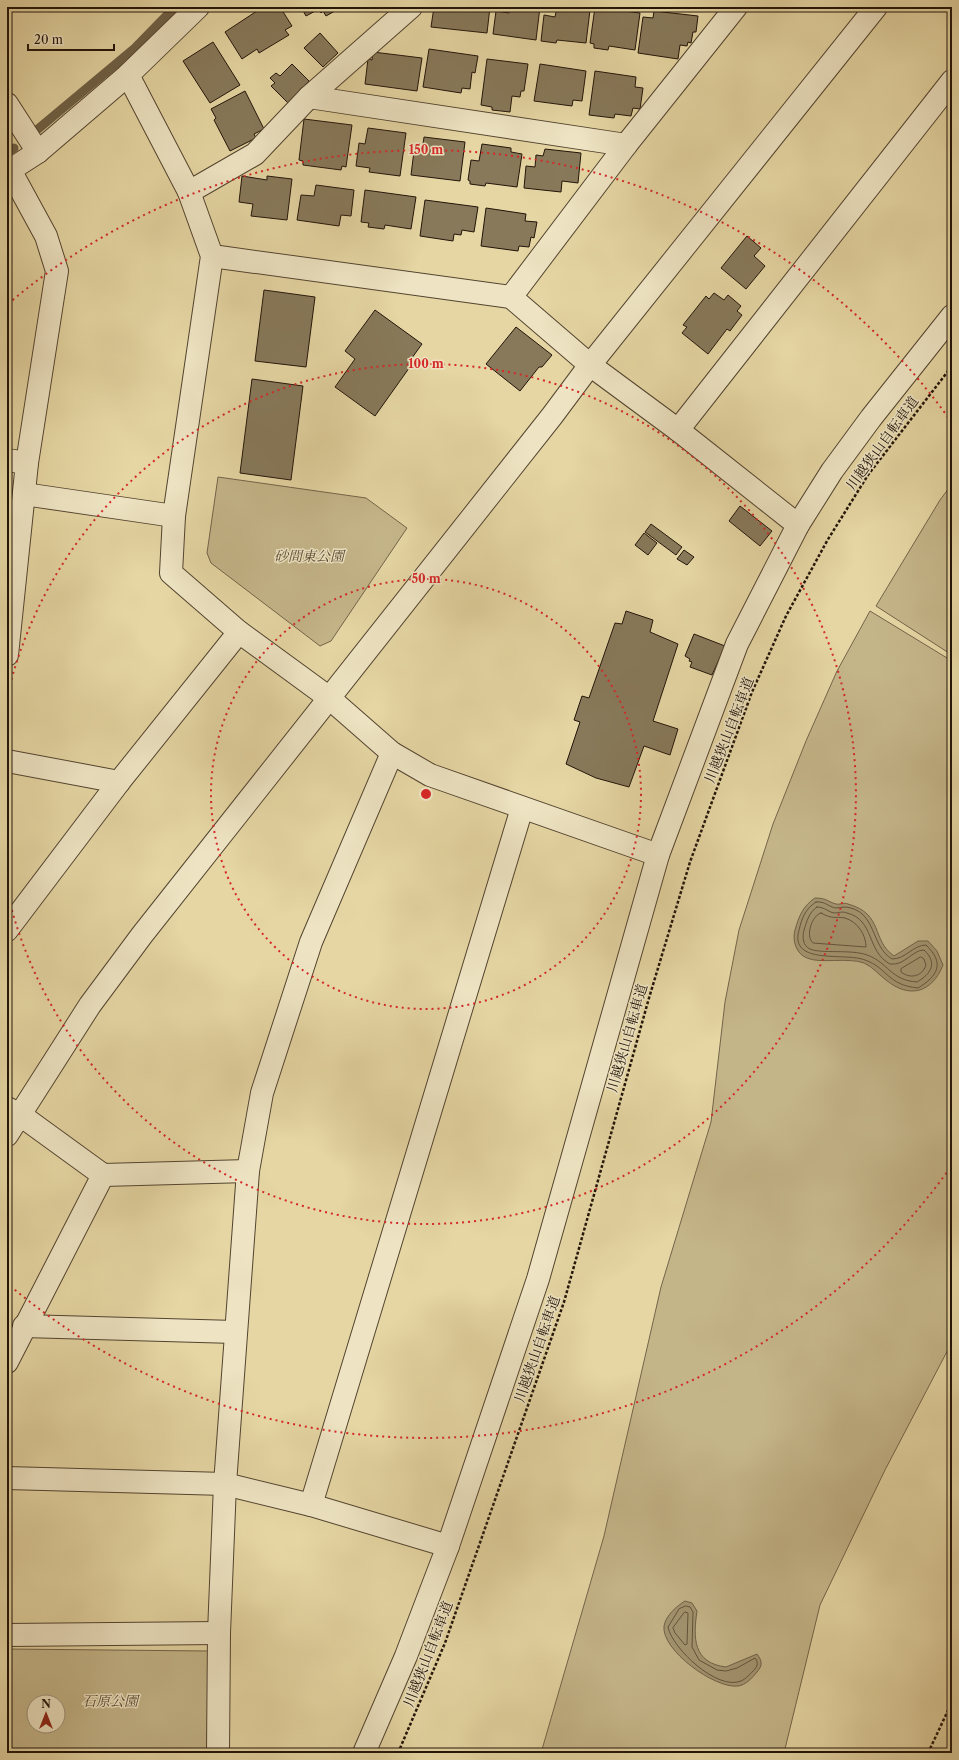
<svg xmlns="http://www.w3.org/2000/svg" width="959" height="1760" font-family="'Libre Caslon Text','Noto Serif JP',serif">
  <rect width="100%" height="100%" fill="#e5d6a3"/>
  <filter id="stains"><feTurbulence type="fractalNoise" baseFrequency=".005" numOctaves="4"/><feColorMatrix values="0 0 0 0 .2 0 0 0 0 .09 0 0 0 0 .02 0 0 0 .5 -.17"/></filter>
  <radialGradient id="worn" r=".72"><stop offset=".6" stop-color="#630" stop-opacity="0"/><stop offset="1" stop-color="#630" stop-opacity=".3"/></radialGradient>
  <g fill="#c4b589" stroke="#73644a" fill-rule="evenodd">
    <path d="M218,477L366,498L407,528L331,641L320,646L211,563L207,553Z"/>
    <path d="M952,484V655L876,606L940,500Z"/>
    <path d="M870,611L952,661V1342L885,1470L820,1605L784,1753H541L604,1536L661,1287L711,1122L725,1002L739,930L773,824L806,741L837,671Z"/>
    <path d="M7,1649L209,1651L207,1753H7ZM34,1702H58V1726H34Z"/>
  </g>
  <g fill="#a3946f" stroke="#6f6147">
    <path d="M815,898C827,898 828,902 836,904C840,905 844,902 848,904C884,914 871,940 894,956L918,941H928L937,951L943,965C932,993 909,999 886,980C879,975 873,967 864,963C848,957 820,964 807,958C796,954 792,940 795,930C799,916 803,906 815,898Z"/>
    <path d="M685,1601L692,1603L697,1611C693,1638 693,1663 726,1667L757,1654C762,1661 763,1665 757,1672C752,1678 746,1685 738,1686C715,1689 661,1650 664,1626C666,1615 677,1606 685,1601Z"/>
  </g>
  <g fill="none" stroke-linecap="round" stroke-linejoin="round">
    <g stroke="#62543c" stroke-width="1">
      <path d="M816,902C826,901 828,907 836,908C839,908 842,907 845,907C877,910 870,946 892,959C906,959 913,945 926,945C945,963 938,976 918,988C887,985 888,968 865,960C846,952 789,966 799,930C802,918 805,909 816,902Z"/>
      <path d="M817,907C825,907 828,912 834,913C838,913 843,911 847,913C875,920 866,951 890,964C905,966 912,950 924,950C938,963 931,974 917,982C890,980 889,963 867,955C851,949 821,954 810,949C803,946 802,937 804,930C807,921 809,912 817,907Z"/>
      <path d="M821,913C834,920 834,916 845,918C858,922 866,935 866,947L813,943C805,936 812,915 821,913Z"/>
      <path d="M921,957L924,959L926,965C922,977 910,979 901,972V969Z"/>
      <path d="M686,1606L690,1607L693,1612L692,1647L699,1660L717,1670L726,1671L737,1668L755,1658C758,1662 758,1665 755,1669C751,1673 746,1679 741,1681C717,1691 672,1648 668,1627L679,1609Z"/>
      <path d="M685,1612L688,1613L687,1644L685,1645L675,1633L673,1628Z"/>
    </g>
    <g stroke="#6f6147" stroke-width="9">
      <path d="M38,129L135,48L175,7"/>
      <path d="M7,152L14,148"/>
    </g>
  </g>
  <g fill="#87795a" stroke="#22140a">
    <path d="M263,7H280L292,26L285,30L289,35L259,53L257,49L242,59L225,32Z"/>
    <path d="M301,7H342L326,16L323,11L321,13L319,9L306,16Z"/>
    <path d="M434,7H490L487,33L431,27Z"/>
    <path d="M510,7H540L536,40L493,34L496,11L509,13Z"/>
    <path d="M557,7H583V9L590,10L586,43L557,40L556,43L541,41L544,15L555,17Z"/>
    <path d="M595,7L640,13L635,50L609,46L608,50L594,48V44L590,43Z"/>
    <path d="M654,11L698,16L696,32H693L691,43L688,42L687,46L680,45L678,59L638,53L643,17L653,18Z"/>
    <path d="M320,33L338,53L323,67L304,48Z"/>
    <path d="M213,42L240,85L210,103L183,61Z"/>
    <path d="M429,49L478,56L475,73L472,72L470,89L462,88L461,93L423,87Z"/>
    <path d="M373,52L422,58L417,91L365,84L368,59L372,60Z"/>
    <path d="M487,59L528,64L524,91H521L520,97L512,96L510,112L492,110V107L481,105Z"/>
    <path d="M292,64L309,81L288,103L271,86L275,83L270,78L276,73L280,76Z"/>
    <path d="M540,64L586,71L582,101L573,100L572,106L534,101Z"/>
    <path d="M595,71L636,77L635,87L643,88L640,109L633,108L631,116L615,114L614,118L589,115Z"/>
    <path d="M245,91L264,129L254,134L256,138L230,151L214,120L216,118L211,109Z"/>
    <path d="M304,119L352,125L346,167L342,166L341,170L303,165V161L299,160Z"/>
    <path d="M368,128L406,133L400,176L369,172L370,168L356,166L359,143L365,144Z"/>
    <path d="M424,137L465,142L460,181L411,175L414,151L422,152Z"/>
    <path d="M482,144L511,148V152L522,154L517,187L486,183L485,186L470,184V181L468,180L471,160L479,161Z"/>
    <path d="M545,149L581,153L578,183L562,181L561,192L524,188L526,166L535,167L536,155L543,156Z"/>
    <path d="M242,176L267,180V176L292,179L287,220L251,216L253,204L239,202Z"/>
    <path d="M316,185L354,190L351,216L341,215L339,226L297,220L301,195L314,196Z"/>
    <path d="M365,190L416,197L411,229L385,225L384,229L368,227L369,223L361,222Z"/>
    <path d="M425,200L478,207L474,232L462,230L461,235L454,234L453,241L420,236Z"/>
    <path d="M486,208L526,214L525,221L537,222L534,238L531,237L529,247L519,246L518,251L481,246Z"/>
    <path d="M747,236L761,248L754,256L765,266L746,289L721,268Z"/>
    <path d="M264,290L315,297L306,367L255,361Z"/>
    <path d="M714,293L724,300L728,295L741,306L737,311L742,315L730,331L727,329L708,354L682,333L687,327L683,325L706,296L709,299Z"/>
    <path d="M375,310L422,344L409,362L412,364L375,416L335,387L355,359L345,351Z"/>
    <path d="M516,327L552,355L542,367H539L520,391L486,364Z"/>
    <path d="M252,379L303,386L291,480L240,473Z"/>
    <path d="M740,506L772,531L760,546L729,521Z"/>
    <path d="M651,524L682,547L676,555L645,532Z"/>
    <path d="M644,533L657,543L648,555L635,545Z"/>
    <path d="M684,550L694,557L687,565L677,559Z"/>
    <path d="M626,611L653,620L650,632L678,644L653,721L678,729L670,755L644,746L629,787L596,778L566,764L580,722L574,720L582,696L589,698L615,623L622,624Z"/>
    <path d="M694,634L725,646L712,675L690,667L692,662L689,661L690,659L685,656Z"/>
  </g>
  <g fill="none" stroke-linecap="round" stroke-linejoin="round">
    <defs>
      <g id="minor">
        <path d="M128,75L189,192L212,256L174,516L171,573L239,632L328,697L392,753L430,775L658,855"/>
        <path d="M309,97L626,145"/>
        <path d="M7,104L38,152"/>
        <path d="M7,172L38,152L128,75L198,7"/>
        <path d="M189,192L255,154L309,97L411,7"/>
        <path d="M212,256L511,297L626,145L736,7"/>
        <path d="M511,297L590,365L678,430L798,525"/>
        <path d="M678,430L952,81"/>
        <path d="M7,460L27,463"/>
        <path d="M24,494L174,516"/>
        <path d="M7,655L27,463L57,271L46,236L10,170"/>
        <path d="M7,761L119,782"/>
        <path d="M7,930L119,782L239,632"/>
        <path d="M7,1108L19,1114L103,1175L248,1171"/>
        <path d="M24,1326L235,1332"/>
        <path d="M7,1362L103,1175"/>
        <path d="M7,1478L225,1484L311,1505L448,1546"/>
        <path d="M311,1505L522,808"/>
        <path d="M7,1635L219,1633"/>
        <path d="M218,1753L219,1633L225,1484L248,1171L262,1093L311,942L392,753"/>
        <path d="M364,1753L406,1656L448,1546L538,1279L658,855L737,644L798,525L832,471L871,418L952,316"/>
      </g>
      <path id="tertiary" d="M7,1135L90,1005L142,935L552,416L590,365L876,7"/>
    </defs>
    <use href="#minor" stroke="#534430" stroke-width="24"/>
    <use href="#tertiary" stroke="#534430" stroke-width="24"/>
    <g stroke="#22140a" stroke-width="2.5" stroke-dasharray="3 2" stroke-linecap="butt">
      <path d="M398,1753L445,1643L564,1302L649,998L690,862L752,692L786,616L827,541L868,475L952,366"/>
      <path d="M928,1753L952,1702"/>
    </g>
    <use href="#minor" stroke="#eee4c3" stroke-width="22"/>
    <use href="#tertiary" stroke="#eee4c3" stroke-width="22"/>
  </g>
  <g fill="none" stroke="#d62828" stroke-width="2" stroke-dasharray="2 4">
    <circle cx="426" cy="794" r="215"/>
    <path d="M7 697A430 430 0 1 1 7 891"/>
    <path d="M950 1168A644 644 0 0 1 8 1284M8 304A644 644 0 0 1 950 420"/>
  </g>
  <g text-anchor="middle" stroke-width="3" stroke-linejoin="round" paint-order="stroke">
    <g font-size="14" fill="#22140a" stroke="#eee4c3">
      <text transform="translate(882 443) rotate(-54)" y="5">川越狭山自転車道</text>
      <text transform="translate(729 730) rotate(-69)" y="5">川越狭山自転車道</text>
      <text transform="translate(627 1038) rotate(-74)" y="5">川越狭山自転車道</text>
      <text transform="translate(537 1349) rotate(-71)" y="5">川越狭山自転車道</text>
      <text transform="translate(428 1654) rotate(-69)" y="5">川越狭山自転車道</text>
    </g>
    <g font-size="14" font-style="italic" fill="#5b4c36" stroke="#eee4c3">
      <text x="309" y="561">砂間東公園</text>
      <text x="110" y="1706">石原公園</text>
    </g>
  </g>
  <circle cx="426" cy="794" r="6" fill="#d62828" stroke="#eee4c3" stroke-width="2"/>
  <g font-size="12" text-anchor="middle" font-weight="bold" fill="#d62828" stroke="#eee4c3" stroke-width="3" stroke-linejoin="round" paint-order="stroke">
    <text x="426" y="154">150 m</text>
    <text x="426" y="368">100 m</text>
    <text x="426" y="583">50 m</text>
  </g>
  <rect width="959" height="1760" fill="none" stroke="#e5d6a3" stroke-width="24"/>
  <rect x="8" y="8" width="943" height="1744" fill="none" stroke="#22140a" stroke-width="2"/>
  <rect x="12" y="12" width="935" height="1736" fill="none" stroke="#22140a"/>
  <g transform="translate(46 1714)"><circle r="19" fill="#eee4c3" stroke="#9c9179"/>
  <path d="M0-3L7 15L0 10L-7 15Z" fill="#8f2418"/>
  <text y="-6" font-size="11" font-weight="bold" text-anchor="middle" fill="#22140a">N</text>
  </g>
  <path d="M28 44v6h86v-6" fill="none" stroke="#22140a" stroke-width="2"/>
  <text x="34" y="44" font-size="12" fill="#22140a" stroke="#eee4c3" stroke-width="3" paint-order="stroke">20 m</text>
  <rect width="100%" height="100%" filter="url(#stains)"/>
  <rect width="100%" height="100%" fill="url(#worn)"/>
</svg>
